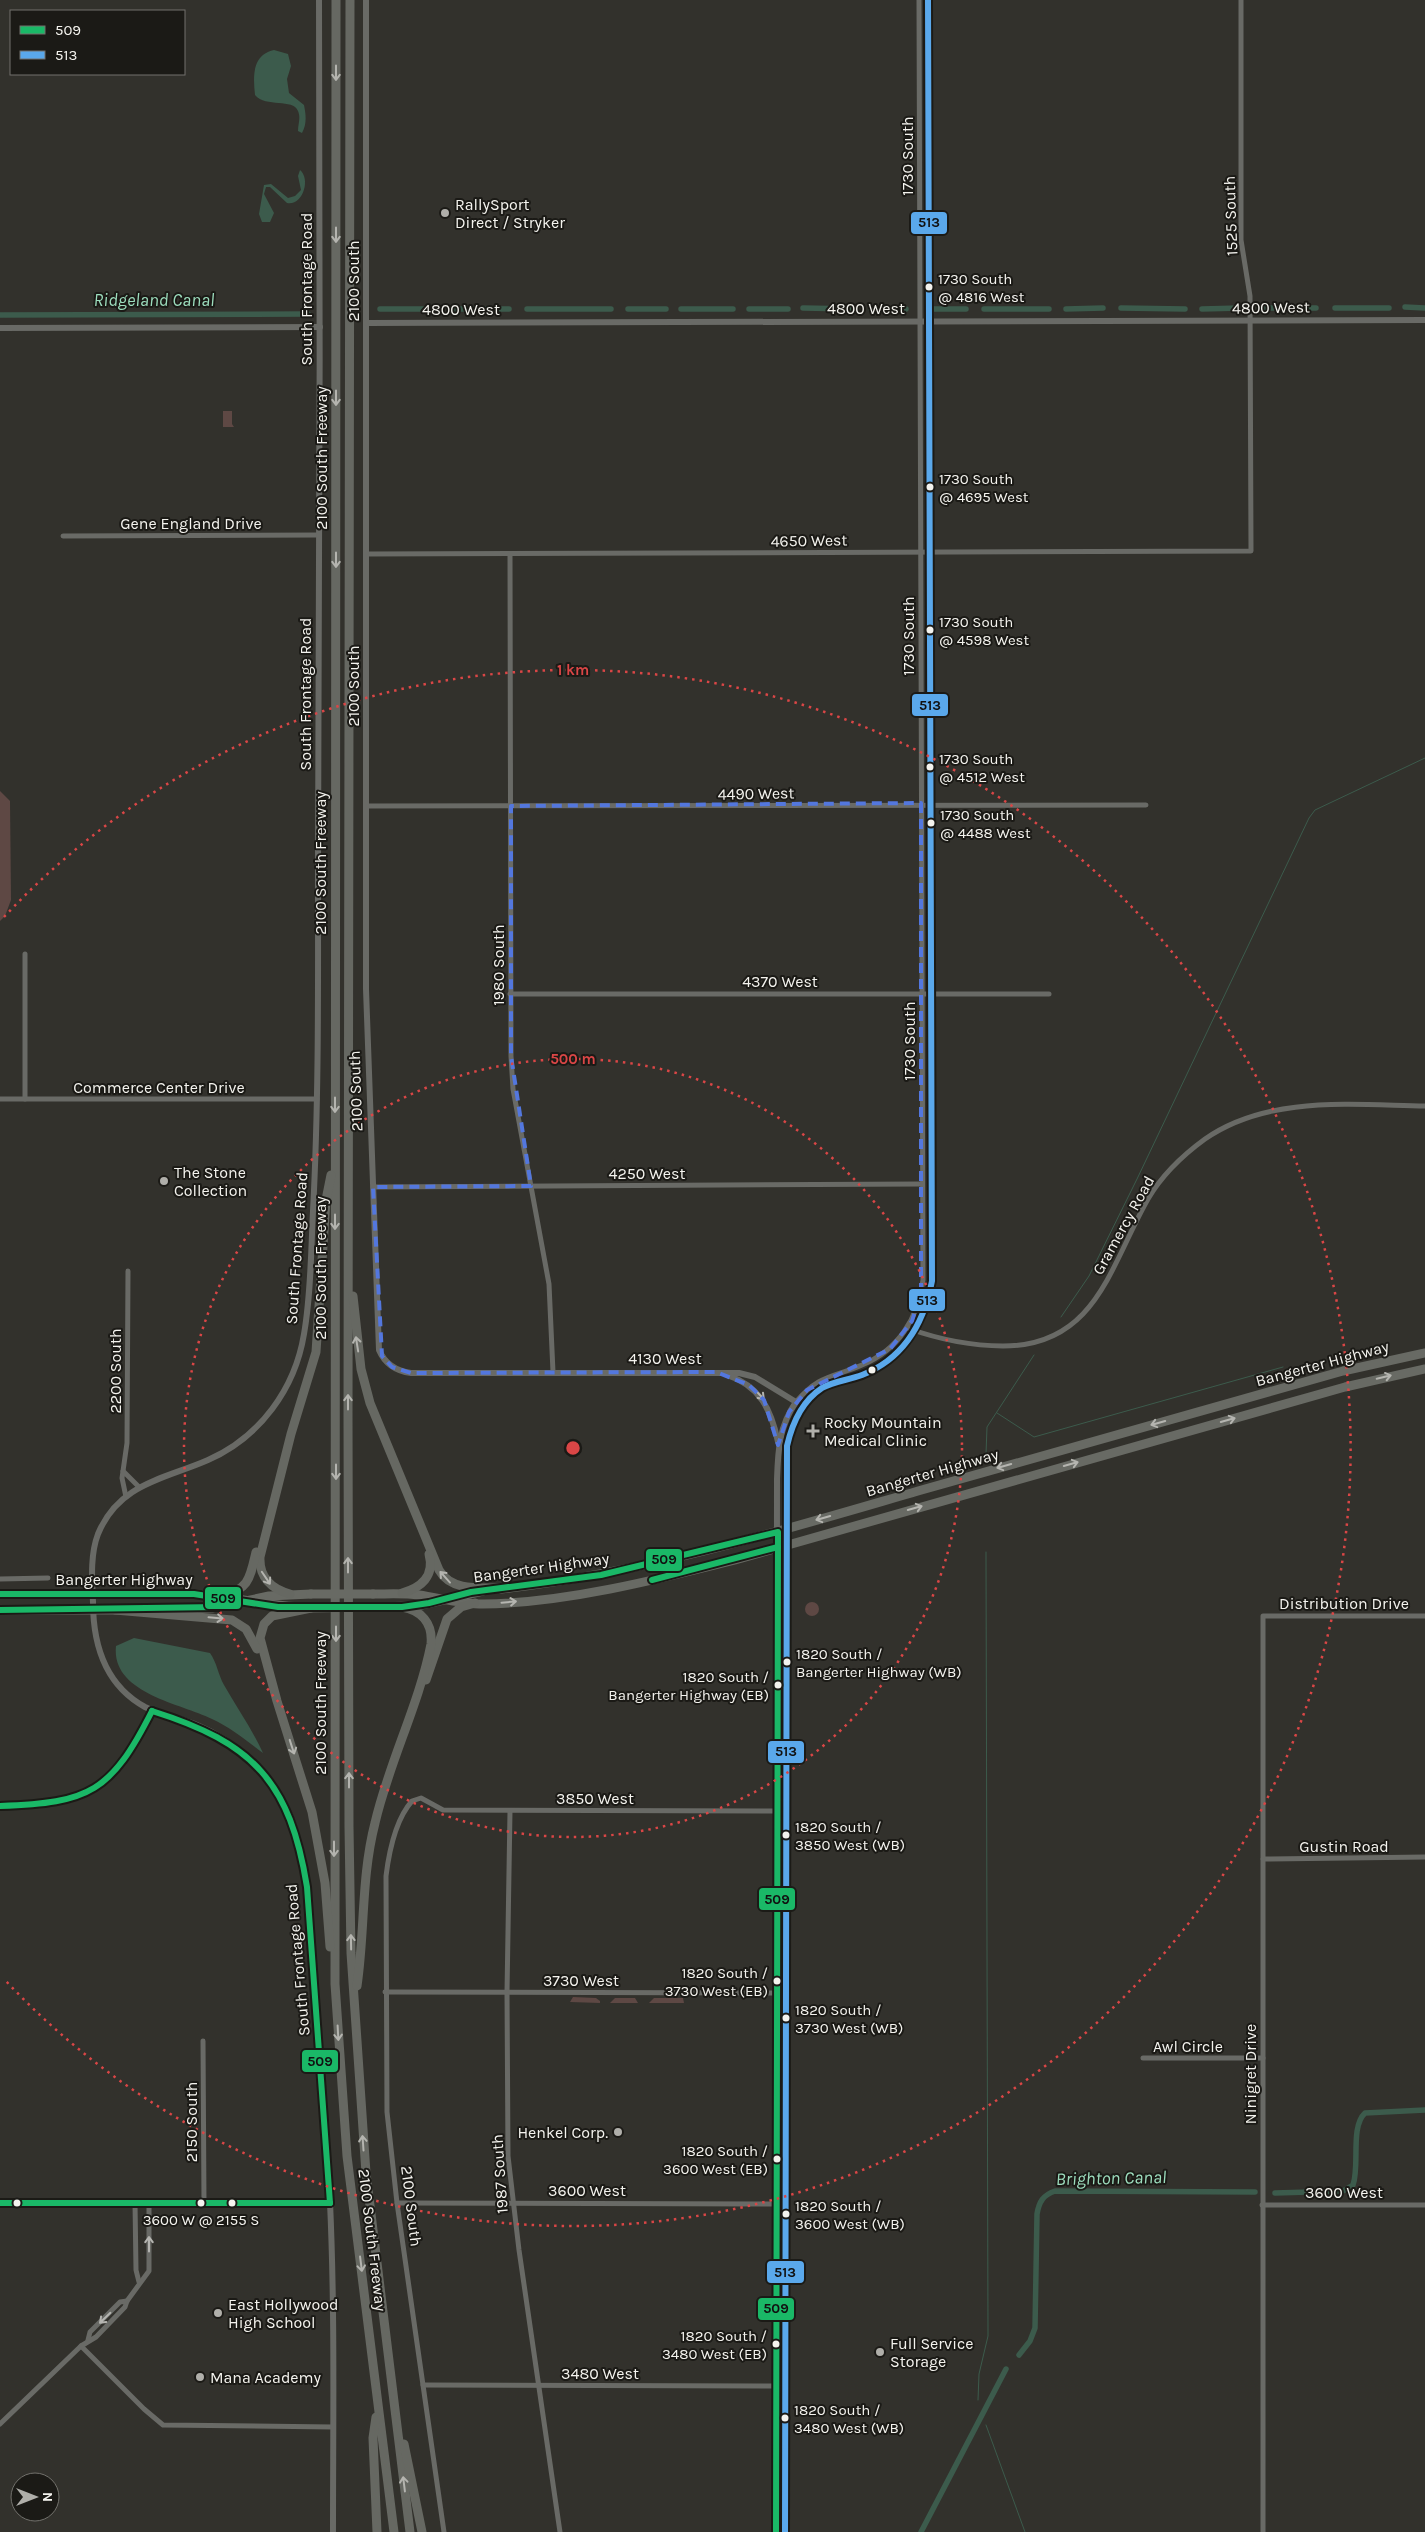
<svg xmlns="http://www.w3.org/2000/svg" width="1425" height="2532" font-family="Karla,sans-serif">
  <rect width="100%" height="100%" fill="#32312c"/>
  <g fill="#5e4844">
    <path d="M223,411H232V424L234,427H223Z"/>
    <path d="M0,791L10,801L11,900L5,916L0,921Z"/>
    <circle cx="812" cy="1609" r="7"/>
    <path d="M573,1997L596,1998L600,2001V2003L570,2002Z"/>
    <path d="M615,1998H635L638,2003H610Z"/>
    <path d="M654,1998H683L684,2003H649Z"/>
  </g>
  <g fill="#3c5b4c">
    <path d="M274,50L288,54L291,66L287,79L289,93L304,105C306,115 307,124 302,133L298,131C298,124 301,118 298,111C293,98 266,108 255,95C253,76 252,55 274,50Z"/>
    <path d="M300,170C311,179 303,206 287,203L270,187H266L264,194L274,213L270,222H262L259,214L264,185L271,184L288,198L295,196L301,190L298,176Z"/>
    <path d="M134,1638L210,1653C217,1663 218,1674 224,1685C237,1708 252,1729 263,1753C247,1741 230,1727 212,1719C179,1703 111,1693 116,1646Z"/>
  </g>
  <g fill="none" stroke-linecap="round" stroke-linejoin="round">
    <g stroke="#3c5b4c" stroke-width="1">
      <path d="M1061,1317L1089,1276L1137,1179L1309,818L1315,810L1425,758"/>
      <path d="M997,1413L1034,1437L1283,1367"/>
      <path d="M986,1454L987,1427L1034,1355"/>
      <path d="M978,2400L979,2374L988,2336L986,1552"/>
      <path d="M986,2425L1025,2532"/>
    </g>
    <g stroke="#3c5b4c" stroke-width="5.5">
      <path d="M1405,307L1425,308"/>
      <path d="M803,308L854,309"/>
      <path d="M1121,308L1185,309"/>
      <path d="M1259,308H1316"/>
      <path d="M1335,308H1389"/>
      <path d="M380,309H429"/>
      <path d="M452,309H509"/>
      <path d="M527,309H611"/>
      <path d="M628,309H666"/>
      <path d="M681,309H733"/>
      <path d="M749,309H788"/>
      <path d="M871,309H906"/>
      <path d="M933,309H966"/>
      <path d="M984,309H1049"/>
      <path d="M1066,309L1103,308"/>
      <path d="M1202,309L1240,308"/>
      <path d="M0,315L308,314"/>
      <path d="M1275,2193L1343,2191L1353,2185C1360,2165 1350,2127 1365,2113L1425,2110"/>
      <path d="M1019,2355L1030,2341L1035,2328L1037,2214C1039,2202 1043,2195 1055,2191L1255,2192"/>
      <path d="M921,2532L1006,2369"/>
    </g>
    <g stroke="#696a66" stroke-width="5">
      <path d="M63,536L319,535"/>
      <path d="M367,554L1251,551L1250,296L1241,240V0"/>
      <path d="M510,554L511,1056L513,1089L549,1284L553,1372"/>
      <path d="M367,806C626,808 886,803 1146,805"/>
      <path d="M25,954V1099"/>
      <path d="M510,994H1049"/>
      <path d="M0,1099H317"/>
      <path d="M373,1187L922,1184"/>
      <path d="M907,1328C938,1339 970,1346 1003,1346C1096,1346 1110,1266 1148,1199C1162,1175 1183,1155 1205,1139C1268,1095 1352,1105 1425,1106"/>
      <path d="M796,1402C820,1374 832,1378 862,1365C898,1350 918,1319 923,1280L919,0"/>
      <path d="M123,1471L139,1487"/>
      <path d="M126,1497L122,1478L127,1443L128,1271"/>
      <path d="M0,1579L48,1578"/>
      <path d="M0,1806C91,1805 113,1793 152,1711"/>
      <path d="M510,1811L507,1992L508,2156L519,2250L560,2532"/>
      <path d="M1263,1859L1425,1857"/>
      <path d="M385,1992L777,1993"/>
      <path d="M203,2041L204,2203"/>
      <path d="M1143,2058H1263"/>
      <path d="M135,2203L136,2270L139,2282"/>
      <path d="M397,2203L777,2204"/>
      <path d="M1262,2205H1425"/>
      <path d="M88,2340L90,2332L120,2302L127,2301"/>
      <path d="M81,2346L144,2409L163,2425L333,2427"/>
      <path d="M423,2385L777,2386"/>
      <path d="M0,2424L81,2346L96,2337L125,2307L127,2301L149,2271V2203"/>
      <path d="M444,2532L397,2203L387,2112L386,1876C389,1852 395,1820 412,1801L421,1798L443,1810L778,1811"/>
      <path d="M1263,2532V1616H1425"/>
    </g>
    <g stroke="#696a66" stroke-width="6">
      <path d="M319,0C320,289 320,578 318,867C318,981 319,1096 313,1211C311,1251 311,1294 304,1334C295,1389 260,1437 208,1460C165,1479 119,1483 98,1534C90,1555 92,1580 93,1602C93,1644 105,1685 145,1707C161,1715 180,1718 197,1725C235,1741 268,1770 286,1807C311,1857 310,1939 314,1996C320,2065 327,2133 330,2202C335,2312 333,2422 333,2532"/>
      <path d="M366,0V989L379,1350C385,1364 396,1371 411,1373H739L755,1377L796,1402C779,1426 778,1450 777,1479L776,2532"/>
      <path d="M367,323L1425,320"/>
      <path d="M0,328L320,327"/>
      <path d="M727,1375C760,1386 771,1409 778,1442"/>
      <path d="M0,2203H330"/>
    </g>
    <g stroke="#686a64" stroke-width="9">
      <path d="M501,1589C644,1573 780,1531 918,1491C1059,1450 1201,1411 1343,1371L1425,1353"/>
      <path d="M0,1594H194C231,1596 266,1606 304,1607"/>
      <path d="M373,1594C388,1594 404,1593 419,1595C440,1598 461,1604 483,1604C564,1603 656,1580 735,1560L1345,1387L1425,1369"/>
      <path d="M373,1607L417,1606L483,1591"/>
      <path d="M0,1610H122"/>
      <path d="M150,1610L212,1608L269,1596L311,1594"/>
    </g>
    <g stroke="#666862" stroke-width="9">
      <path d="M336,0L335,1984L347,2156L394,2532"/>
      <path d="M350,0L348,1415L349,1827L351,1953L366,2173L410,2532"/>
      <path d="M353,1296L361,1369L370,1403L439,1570C452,1593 484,1587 508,1588"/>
      <path d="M402,1593C421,1588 435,1576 429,1554"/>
      <path d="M290,1594C271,1589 259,1577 260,1557L291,1434L316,1352L326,1200L331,1175"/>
      <path d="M221,1596C249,1590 250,1578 256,1552"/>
      <path d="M311,1608L272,1616L264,1624L260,1638L277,1701L312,1812L325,1883L330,1947"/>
      <path d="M115,1610L232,1620L246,1629L257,1649"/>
      <path d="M426,1680L447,1619L461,1607L475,1603"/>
      <path d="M357,1986C365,1932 361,1877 375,1823C389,1762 419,1705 431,1644C433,1623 421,1610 402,1607"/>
      <path d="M376,2417L373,2438L377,2532"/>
      <path d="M404,2444L422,2532"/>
    </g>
    <g stroke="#686a64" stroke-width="9">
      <path d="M311,1594H373"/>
      <path d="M311,1608L373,1607"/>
    </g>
    <defs>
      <g id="bus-1">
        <path d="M652,1580L778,1547"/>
        <path d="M0,1594H194L278,1607H402L429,1603L471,1592L601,1575L778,1532L776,2532"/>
        <path d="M0,1610L219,1607"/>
        <path d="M152,1711C254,1743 290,1782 307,1887L330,2203"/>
        <path d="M0,1806C90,1803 111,1792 152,1711"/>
        <path d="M0,2203H330"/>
      </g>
      <path id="bus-2" d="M785,2532L787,1446C792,1424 802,1401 822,1388C834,1381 849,1380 862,1375C903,1359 924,1323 932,1281L928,0"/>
    </defs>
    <use href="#bus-1" stroke="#1b1a16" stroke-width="10"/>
    <use href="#bus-2" stroke="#1b1a16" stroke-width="10"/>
    <use href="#bus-1" stroke="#1ab867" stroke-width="6"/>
    <use href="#bus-2" stroke="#5aa8eb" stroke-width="6"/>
  </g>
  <defs><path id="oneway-shaft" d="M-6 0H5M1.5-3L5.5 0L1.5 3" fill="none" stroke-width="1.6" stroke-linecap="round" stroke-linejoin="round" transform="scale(1.25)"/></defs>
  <g stroke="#b4b4af">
    <use href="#oneway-shaft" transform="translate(336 73) rotate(90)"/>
    <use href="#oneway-shaft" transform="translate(336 235) rotate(90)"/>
    <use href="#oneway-shaft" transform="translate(336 398) rotate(90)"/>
    <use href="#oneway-shaft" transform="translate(336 560) rotate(90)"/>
    <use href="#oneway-shaft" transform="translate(335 1105) rotate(90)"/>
    <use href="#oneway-shaft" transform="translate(335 1222) rotate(90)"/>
    <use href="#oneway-shaft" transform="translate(357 1344) rotate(-99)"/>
    <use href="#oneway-shaft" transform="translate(348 1402) rotate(-90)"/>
    <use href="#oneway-shaft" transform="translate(336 1472) rotate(90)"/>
    <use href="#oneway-shaft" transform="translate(348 1565) rotate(-90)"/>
    <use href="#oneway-shaft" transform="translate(445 1577) rotate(-132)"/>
    <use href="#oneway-shaft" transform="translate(266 1578) rotate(56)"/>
    <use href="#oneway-shaft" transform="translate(216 1618) rotate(5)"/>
    <use href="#oneway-shaft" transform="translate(336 1634) rotate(90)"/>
    <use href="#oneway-shaft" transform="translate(292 1747) rotate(72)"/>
    <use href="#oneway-shaft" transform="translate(349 1780) rotate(-90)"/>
    <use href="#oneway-shaft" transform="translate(334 1849) rotate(90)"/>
    <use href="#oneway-shaft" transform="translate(351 1942) rotate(-91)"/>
    <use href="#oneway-shaft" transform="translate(338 2033) rotate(87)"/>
    <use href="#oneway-shaft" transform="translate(363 2143) rotate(-94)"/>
    <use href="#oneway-shaft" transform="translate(361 2264) rotate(83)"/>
    <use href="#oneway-shaft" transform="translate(404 2484) rotate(-97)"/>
  </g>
  <g stroke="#b5b5b0">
    <use href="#oneway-shaft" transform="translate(1384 1377) rotate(-13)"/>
    <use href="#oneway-shaft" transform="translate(1228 1420) rotate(-16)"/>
    <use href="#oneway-shaft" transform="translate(1158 1423) rotate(164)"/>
    <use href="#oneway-shaft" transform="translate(1071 1464) rotate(-16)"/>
    <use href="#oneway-shaft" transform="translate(1004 1466) rotate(164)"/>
    <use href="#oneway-shaft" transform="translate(915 1508) rotate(-16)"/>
    <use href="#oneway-shaft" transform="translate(823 1518) rotate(164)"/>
    <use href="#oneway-shaft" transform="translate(509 1602) rotate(-5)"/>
  </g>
  <g stroke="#b5b5b1">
    <use href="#oneway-shaft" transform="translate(759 1394) rotate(46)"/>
    <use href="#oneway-shaft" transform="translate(149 2244) rotate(-90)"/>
    <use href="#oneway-shaft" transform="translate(105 2318) rotate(136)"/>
  </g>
  <path fill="none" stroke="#5377de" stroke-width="4" stroke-dasharray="10 6" stroke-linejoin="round" d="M921,803V1293L912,1321L890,1349L807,1390L789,1412L778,1445L764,1400L749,1385L716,1372L411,1373L392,1367L382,1356L373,1187L531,1186L511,1056V806Z"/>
  <g fill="none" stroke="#da4646" stroke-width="2.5" stroke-dasharray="2.5 5">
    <circle cx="573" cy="1448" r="389"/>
    <path d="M4 917A778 778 0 1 1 4 1979"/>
  </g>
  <g fill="#b0afaa" stroke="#1b1a16" stroke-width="2">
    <circle cx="445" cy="213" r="5"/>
    <circle cx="164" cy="1181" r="5"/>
    <path d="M810.5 1423.5h5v5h5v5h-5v5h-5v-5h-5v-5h5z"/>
    <circle cx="618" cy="2132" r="5"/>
    <circle cx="218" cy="2313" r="5"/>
    <circle cx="880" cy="2352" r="5"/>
    <circle cx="200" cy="2377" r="5"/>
  </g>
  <g fill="#f4f3ee" stroke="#1b1a16" stroke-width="2">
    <circle cx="929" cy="287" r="4.5"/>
    <circle cx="930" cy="487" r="4.5"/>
    <circle cx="930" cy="630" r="4.5"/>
    <circle cx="930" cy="767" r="4.5"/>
    <circle cx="931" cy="823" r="4.5"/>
    <circle cx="872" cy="1370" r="4.5"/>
    <circle cx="787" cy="1662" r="4.5"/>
    <circle cx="778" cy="1685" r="4.5"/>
    <circle cx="786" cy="1835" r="4.5"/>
    <circle cx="777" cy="1981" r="4.5"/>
    <circle cx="786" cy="2018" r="4.5"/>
    <circle cx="777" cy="2159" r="4.5"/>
    <circle cx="17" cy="2203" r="4.5"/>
    <circle cx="201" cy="2203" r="4.5"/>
    <circle cx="232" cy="2203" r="4.5"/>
    <circle cx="786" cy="2214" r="4.5"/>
    <circle cx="776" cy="2344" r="4.5"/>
    <circle cx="785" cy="2418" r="4.5"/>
  </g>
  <g text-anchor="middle" stroke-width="4" stroke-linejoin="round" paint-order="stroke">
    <g font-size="15" fill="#f4f3ee" stroke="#1b1a16" text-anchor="start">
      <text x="938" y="284">1730 South<tspan x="938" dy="18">@ 4816 West</tspan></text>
      <text x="939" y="484">1730 South<tspan x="939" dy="18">@ 4695 West</tspan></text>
      <text x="939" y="627">1730 South<tspan x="939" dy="18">@ 4598 West</tspan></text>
      <text x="939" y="764">1730 South<tspan x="939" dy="18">@ 4512 West</tspan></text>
      <text x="940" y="820">1730 South<tspan x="940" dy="18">@ 4488 West</tspan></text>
      <text x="796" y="1659">1820 South /<tspan x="796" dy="18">Bangerter Highway (WB)</tspan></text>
      <text x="769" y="1682" text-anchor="end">1820 South /<tspan x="769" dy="18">Bangerter Highway (EB)</tspan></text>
      <text x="795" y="1832">1820 South /<tspan x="795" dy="18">3850 West (WB)</tspan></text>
      <text x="768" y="1978" text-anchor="end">1820 South /<tspan x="768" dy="18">3730 West (EB)</tspan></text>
      <text x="795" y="2015">1820 South /<tspan x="795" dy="18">3730 West (WB)</tspan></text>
      <text x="768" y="2156" text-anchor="end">1820 South /<tspan x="768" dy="18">3600 West (EB)</tspan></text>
      <text x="795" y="2211">1820 South /<tspan x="795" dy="18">3600 West (WB)</tspan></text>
      <text x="201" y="2225" text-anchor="middle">3600 W @ 2155 S</text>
      <text x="767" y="2341" text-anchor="end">1820 South /<tspan x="767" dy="18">3480 West (EB)</tspan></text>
      <text x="794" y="2415">1820 South /<tspan x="794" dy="18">3480 West (WB)</tspan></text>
    </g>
    <g font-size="16" fill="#f4f3ee" stroke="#1b1a16">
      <text transform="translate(907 156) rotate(-90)" y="6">1730 South</text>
      <text transform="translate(1230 216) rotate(-92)" y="6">1525 South</text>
      <text transform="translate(353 281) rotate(-90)" y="6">2100 South</text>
      <text transform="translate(306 289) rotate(-90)" y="6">South Frontage Road</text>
      <text transform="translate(1271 307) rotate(-1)" y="6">4800 West</text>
      <text x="866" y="314">4800 West</text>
      <text x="461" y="315">4800 West</text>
      <text transform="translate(321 458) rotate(-90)" y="6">2100 South Freeway</text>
      <text x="191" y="529">Gene England Drive</text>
      <text transform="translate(809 540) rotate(-1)" y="6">4650 West</text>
      <text transform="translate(908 636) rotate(-90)" y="6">1730 South</text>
      <text transform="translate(353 686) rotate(-90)" y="6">2100 South</text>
      <text transform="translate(305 694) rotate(-90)" y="6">South Frontage Road</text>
      <text transform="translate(756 793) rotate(-1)" y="6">4490 West</text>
      <text transform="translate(320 863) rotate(-90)" y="6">2100 South Freeway</text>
      <text transform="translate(498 965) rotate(-90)" y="6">1980 South</text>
      <text x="780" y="987">4370 West</text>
      <text transform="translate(909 1041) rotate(-90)" y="6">1730 South</text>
      <text x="159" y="1093">Commerce Center Drive</text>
      <text transform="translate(355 1091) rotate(-92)" y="6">2100 South</text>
      <text x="647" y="1179">4250 West</text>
      <text transform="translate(1123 1225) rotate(-61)" y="6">Gramercy Road</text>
      <text transform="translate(296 1248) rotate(-86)" y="6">South Frontage Road</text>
      <text transform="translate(320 1268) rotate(-90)" y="6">2100 South Freeway</text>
      <text x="665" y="1364">4130 West</text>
      <text transform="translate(1322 1363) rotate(-15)" y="6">Bangerter Highway</text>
      <text transform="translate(115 1371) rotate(-90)" y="6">2200 South</text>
      <text transform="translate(932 1472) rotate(-16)" y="6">Bangerter Highway</text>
      <text transform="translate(541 1567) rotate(-8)" y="6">Bangerter Highway</text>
      <text x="124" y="1585">Bangerter Highway</text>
      <text x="1344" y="1609">Distribution Drive</text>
      <text transform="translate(320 1703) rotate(-90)" y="6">2100 South Freeway</text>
      <text x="595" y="1804">3850 West</text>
      <text x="1344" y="1852">Gustin Road</text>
      <text transform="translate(297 1960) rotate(-95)" y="6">South Frontage Road</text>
      <text x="581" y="1986">3730 West</text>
      <text x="1188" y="2052">Awl Circle</text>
      <text transform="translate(1250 2074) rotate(-90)" y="6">Ninigret Drive</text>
      <text transform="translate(191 2122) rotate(-90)" y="6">2150 South</text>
      <text transform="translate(499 2174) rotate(-94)" y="6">1987 South</text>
      <text x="587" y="2196">3600 West</text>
      <text x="1344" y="2198">3600 West</text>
      <text transform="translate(412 2206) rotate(83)" y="6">2100 South</text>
      <text transform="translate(373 2240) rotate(83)" y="6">2100 South Freeway</text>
      <text x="600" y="2379">3480 West</text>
    </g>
    <g font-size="16" fill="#f4f3ee" stroke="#1b1a16" text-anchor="start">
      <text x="455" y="210">RallySport<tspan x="455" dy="18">Direct / Stryker</tspan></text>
      <text x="174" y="1178">The Stone<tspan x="174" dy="18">Collection</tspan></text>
      <text x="824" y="1428">Rocky Mountain<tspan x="824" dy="18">Medical Clinic</tspan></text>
      <text x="608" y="2138" text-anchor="end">Henkel Corp.</text>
      <text x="228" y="2310">East Hollywood<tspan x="228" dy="18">High School</tspan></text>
      <text x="890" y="2349">Full Service<tspan x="890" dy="18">Storage</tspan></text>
      <text x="210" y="2383">Mana Academy</text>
    </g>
    <g font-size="18" font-style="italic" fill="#9ddebe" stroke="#1b1a16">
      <text x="154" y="306">Ridgeland Canal</text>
      <text transform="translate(1111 2178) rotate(-1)" y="6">Brighton Canal</text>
    </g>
  </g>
  <circle cx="573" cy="1448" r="8" fill="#da4646" stroke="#1b1a16" stroke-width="2.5"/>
  <g font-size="15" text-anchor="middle" font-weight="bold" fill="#da4646" stroke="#1b1a16" stroke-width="4" stroke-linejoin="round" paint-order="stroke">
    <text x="573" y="675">1 km</text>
    <text x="573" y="1064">500 m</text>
  </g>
  <g stroke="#1b1a16" stroke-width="2">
    <rect x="910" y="211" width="38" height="24" rx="5" fill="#5aa8eb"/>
    <rect x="911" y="693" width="38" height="24" rx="5" fill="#5aa8eb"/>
    <rect x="908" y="1288" width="38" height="24" rx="5" fill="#5aa8eb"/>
    <rect x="645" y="1548" width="38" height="24" rx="5" fill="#1ab867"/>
    <rect x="204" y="1586" width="38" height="24" rx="5" fill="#1ab867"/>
    <rect x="767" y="1740" width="38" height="24" rx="5" fill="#5aa8eb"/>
    <rect x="758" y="1887" width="38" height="24" rx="5" fill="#1ab867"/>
    <rect x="301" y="2049" width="38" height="24" rx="5" fill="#1ab867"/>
    <rect x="766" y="2260" width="39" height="24" rx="5" fill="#5aa8eb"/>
    <rect x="757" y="2297" width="38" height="24" rx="5" fill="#1ab867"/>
  </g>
  <g font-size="14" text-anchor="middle" font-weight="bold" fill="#111">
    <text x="929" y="227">513</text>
    <text x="930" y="710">513</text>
    <text x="927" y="1305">513</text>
    <text x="664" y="1564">509</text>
    <text x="223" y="1603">509</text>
    <text x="786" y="1756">513</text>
    <text x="777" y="1904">509</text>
    <text x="320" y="2066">509</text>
    <text x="785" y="2277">513</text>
    <text x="776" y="2313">509</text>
  </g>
  <rect x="10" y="10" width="175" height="65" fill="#1b1a16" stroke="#72716c"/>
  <rect x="20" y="26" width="25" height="8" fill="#1ab867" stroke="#72716c"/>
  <text x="55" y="35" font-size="15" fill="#f4f3ee">509</text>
  <rect x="20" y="51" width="25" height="8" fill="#5aa8eb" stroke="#72716c"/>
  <text x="55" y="60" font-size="15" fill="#f4f3ee">513</text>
  <g transform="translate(35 2497) rotate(90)"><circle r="24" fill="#1b1a16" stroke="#72716c"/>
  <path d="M0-4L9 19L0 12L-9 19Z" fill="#b0afaa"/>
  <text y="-8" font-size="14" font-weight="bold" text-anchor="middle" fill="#f4f3ee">N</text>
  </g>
</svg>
